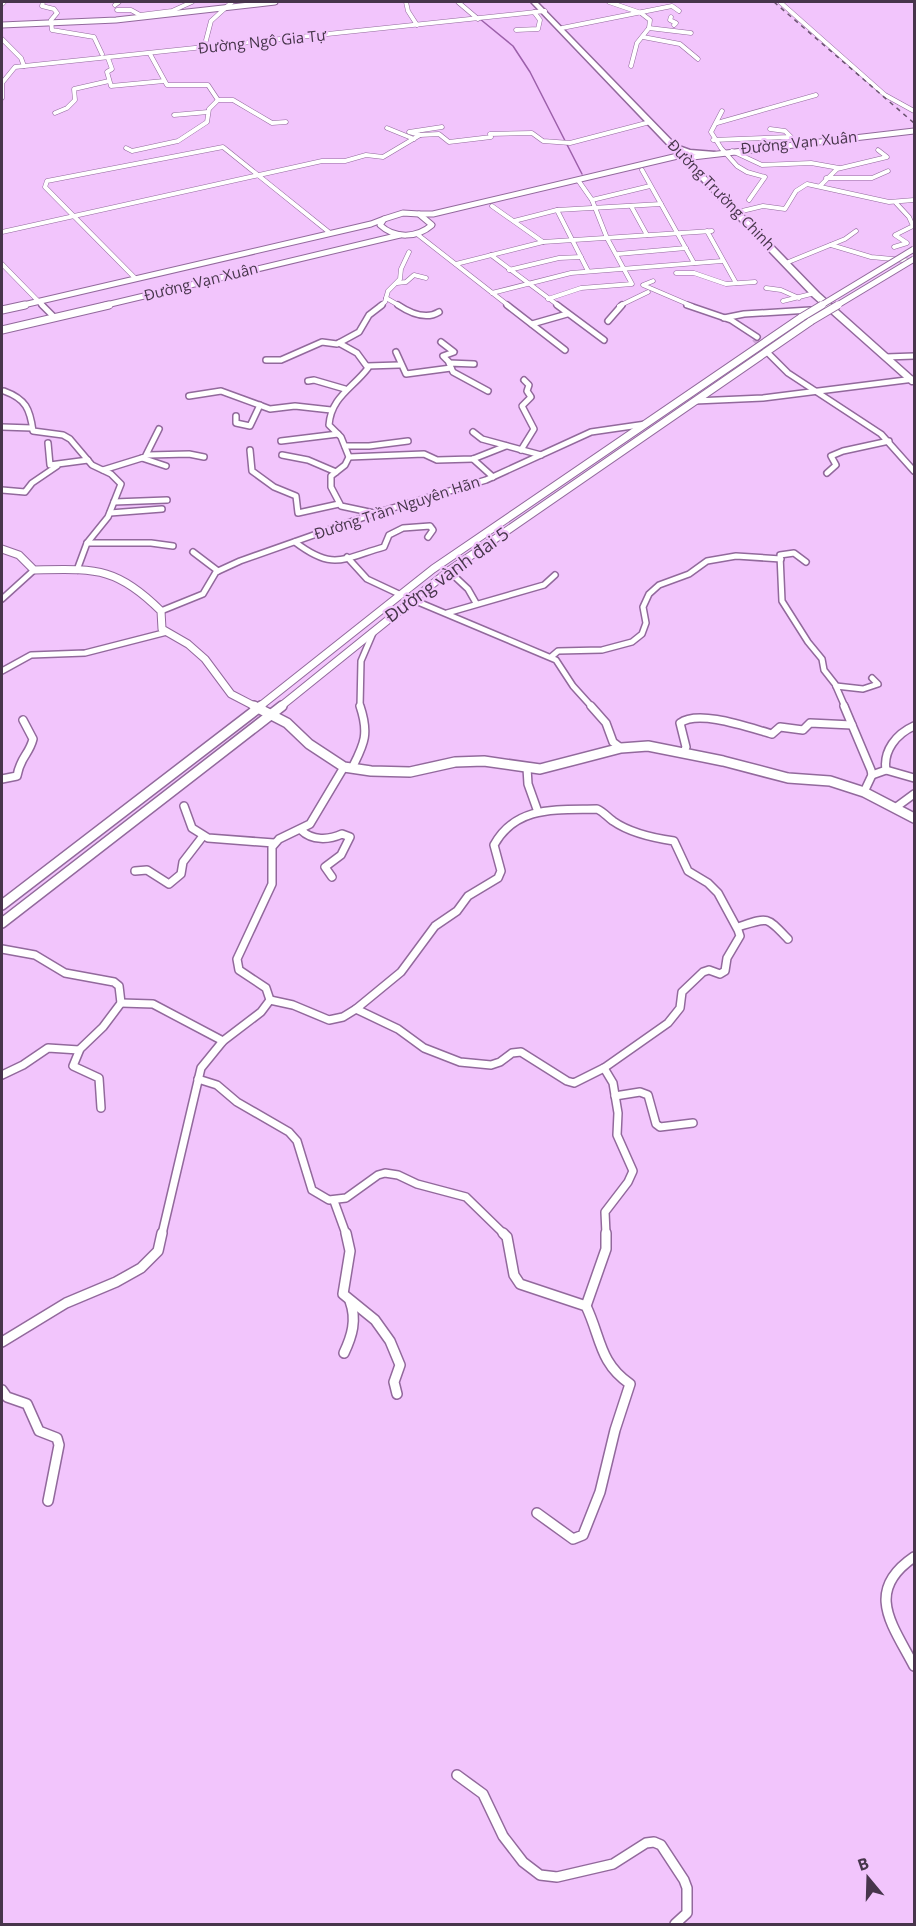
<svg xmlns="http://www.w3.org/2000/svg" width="916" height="1926" font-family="'Open Sans',sans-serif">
  <rect width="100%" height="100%" fill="#f2c5fc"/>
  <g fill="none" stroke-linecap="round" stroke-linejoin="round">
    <path stroke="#9c60aa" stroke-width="1.5" d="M480,19L513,46L530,72L582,174"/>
    <path stroke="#d0a8d9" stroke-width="5" stroke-dasharray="5 2" stroke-linecap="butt" d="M754,339L769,354"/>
    <defs>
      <g id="street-far3">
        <path d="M43,2L42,6L54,9L57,13L51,20L52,30L94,37L102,54"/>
        <path d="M406,2L408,11L417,25"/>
        <path d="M458,2L478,19"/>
        <path d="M609,2L641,13L650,20L649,28L637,43L631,66"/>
        <path d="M780,2L885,95L914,111"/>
        <path d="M2,4L4,2"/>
        <path d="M115,5L119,2"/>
        <path d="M117,10H131L140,15L172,11L192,2"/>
        <path d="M671,17L670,20L676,23L674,25"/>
        <path d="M562,28L672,6L679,11"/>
        <path d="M649,28L691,33"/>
        <path d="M516,30L538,29L540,20L534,12"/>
        <path d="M643,37L680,44L698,59"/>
        <path d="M2,39L21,58L24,66"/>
        <path d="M204,48L211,21L232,2"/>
        <path d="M150,54L167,85H208L218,100H233L272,123L286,122"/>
        <path d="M108,58L112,69L107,72L111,86L164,81"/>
        <path d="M2,98V83L15,67L545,11"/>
        <path d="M722,111L711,132L721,148L737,166L747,172L765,177L749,200"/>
        <path d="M55,113L67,108L75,100L74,89L109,81"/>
        <path d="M174,115L208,112"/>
        <path d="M717,123L816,95"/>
        <path d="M387,128L414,139"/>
        <path d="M420,135L409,132L442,127"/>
        <path d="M713,140L791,137L785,131L770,129"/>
        <path d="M126,148L132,151L178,141L207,122L209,109L218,100"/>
        <path d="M732,151L762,165L811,163L839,168"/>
        <path d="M642,170L694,263"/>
        <path d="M826,178H872L888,171"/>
        <path d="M820,186L837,169L887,157L878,150"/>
        <path d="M592,200L650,186"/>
        <path d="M492,206L543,242"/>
        <path d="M631,206L647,235"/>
        <path d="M557,210L588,271"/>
        <path d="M738,212L763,206L785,209L796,191L807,184L889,202L914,200"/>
        <path d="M514,221L557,210L661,204"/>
        <path d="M707,231L736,283"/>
        <path d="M2,232L322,161H345L366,155L383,157L420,135L439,134L449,142L491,137L490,134L532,133L543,141L570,143L650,122"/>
        <path d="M417,234L509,306"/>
        <path d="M831,245L871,257L914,261"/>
        <path d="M894,247L907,243L895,235L913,226L909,217L896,203"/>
        <path d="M618,254L686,248"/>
        <path d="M491,255L559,306"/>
        <path d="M786,263L845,239L856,231"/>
        <path d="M2,264L43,306"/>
        <path d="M456,264L543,242L712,231"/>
        <path d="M509,270L559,258L581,257"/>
        <path d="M676,273H694L726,284L755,282"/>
        <path d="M135,278L45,187L47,181L223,147L330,233"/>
        <path d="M653,281L643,285L692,306"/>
        <path d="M397,283L406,282L414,275L426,278"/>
        <path d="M766,288L781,290L799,298"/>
        <path d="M492,293L571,273L722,261"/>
        <path d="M386,298L400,306"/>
        <path d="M548,299L581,288L632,284L607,238L592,200L578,180"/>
        <path d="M783,301L815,293"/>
        <path d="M380,306L385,302L388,291L400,279L401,269L409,252"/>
        <path d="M619,306L648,292"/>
      </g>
      <g id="street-far2">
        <path d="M42,305L54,317"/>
        <path d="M398,305C410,313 426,320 439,312"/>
        <path d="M507,305L565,350"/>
        <path d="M557,305L604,340"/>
        <path d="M687,305L731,320L757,337"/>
        <path d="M724,318L744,314L810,310"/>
        <path d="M608,321L622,305"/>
        <path d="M532,324L567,314"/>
        <path d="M441,342L454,352L443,356L449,362"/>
        <path d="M339,343L357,353L368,368C353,388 331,397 329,425L341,437L349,457L345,465L331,476V487L341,506L374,513"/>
        <path d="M396,352L406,374L451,368"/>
        <path d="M769,354L788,373L881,434L914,471"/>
        <path d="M886,357L914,356"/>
        <path d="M266,360H281L322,342L337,344L359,332L369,315L382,305"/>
        <path d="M474,364L449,363L453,372L488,391"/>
        <path d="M367,366L399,365"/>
        <path d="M308,381L314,380L345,389"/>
        <path d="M4,391C26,399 30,409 33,431L63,435L70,439L92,465L111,474L121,484L108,517L87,543L77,570"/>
        <path d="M189,396L221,391L270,409L295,406L331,410"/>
        <path d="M695,401L763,398L914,379"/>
        <path d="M236,416V423L250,426L260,405"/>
        <path d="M2,427L32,428"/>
        <path d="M473,432L482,439L541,455"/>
        <path d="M281,441L338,434"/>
        <path d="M48,443L50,465L88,460"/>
        <path d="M345,446H369L408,441"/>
        <path d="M250,450L252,471L274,487L296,496L298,513L339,504"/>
        <path d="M521,450L534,429L522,406L531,397L527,391L529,385L524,380"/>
        <path d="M148,455L189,454L204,457"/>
        <path d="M282,455L308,460L336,472"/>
        <path d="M349,457L424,454L437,460L473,459L506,446"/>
        <path d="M142,458L166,466"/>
        <path d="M473,459L493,477"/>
        <path d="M103,470L145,457L159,429"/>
        <path d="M827,473L836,465L831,456L843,451L889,441"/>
        <path d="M2,490L25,492L32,483L57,466"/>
        <path d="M114,502L167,500"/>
        <path d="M110,513L162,509"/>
        <path d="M295,542C333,571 342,559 384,547L389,535L403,528L430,526L433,530L428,537"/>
        <path d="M87,543H151L173,546"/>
        <path d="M193,552L218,571"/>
        <path d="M347,557L367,579L399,594"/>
        <path d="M806,562L794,553L780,555L782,601L808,642L822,659L824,670L835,684L845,707"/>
        <path d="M452,574L468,589L476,603"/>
        <path d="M2,599L34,570"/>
        <path d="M411,599L556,660L573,686L592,707"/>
        <path d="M161,611L203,594L216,572L240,561L376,513L486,480L591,432L646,424"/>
        <path d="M447,613L544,585L555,575"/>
        <path d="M551,657L558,651L602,650L632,642L642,634L646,623L643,607L649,594L659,585L689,574L707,561L736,556L781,559"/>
        <path d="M2,671L31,655L85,653L167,632"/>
        <path d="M836,686L863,689L878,684L872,678"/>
        <path d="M360,707L361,661L373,633"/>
      </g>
      <g id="street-far1">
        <path d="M591,706L606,723L613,742L621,748"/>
        <path d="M844,706L871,770L872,775L864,792"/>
        <path d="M684,752L686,747L680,723C699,709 750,728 772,734L780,727L803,730L810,723L852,725"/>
        <path d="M352,768C365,743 369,733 360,706"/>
        <path d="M527,768L528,784L538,812"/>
        <path d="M886,770L914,778"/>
        <path d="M872,775L886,770C883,751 896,734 914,726"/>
        <path d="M2,779L17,776C20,757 29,755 33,739L23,720"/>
        <path d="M184,806L192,828L208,838L274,843"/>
        <path d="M895,808L914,794"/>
        <path d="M597,809C604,812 607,817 613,821C630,833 653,838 674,841L688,871L708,883L718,893L738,930L740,936L727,958L725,971L720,974L709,970L703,972L682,992L680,1008L668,1023L604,1068L574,1083L567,1081L521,1052L512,1053L500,1062L491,1065L460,1062L424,1048L398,1029L356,1009L401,972L435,926L457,911L468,896L498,878L501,871L494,845C516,805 557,810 597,809Z"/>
        <path d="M301,830C312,841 329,840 342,834L350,837L341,855L325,867L332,877"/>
        <path d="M135,871L147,870L169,884L181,874L183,862L203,836"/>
        <path d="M738,927C769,917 766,916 788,939"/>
        <path d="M2,949L35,955L65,973L114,982L119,986L121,1003L103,1027L80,1049L73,1066L99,1078L101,1108"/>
        <path d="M270,1000L293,1005L329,1020L343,1017L356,1009"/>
        <path d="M121,1003L153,1004L223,1041"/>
        <path d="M604,1068L613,1083L618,1113L617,1135L633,1171L628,1182L605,1212L606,1234"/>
        <path d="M2,1075L23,1065L48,1048L79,1050"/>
        <path d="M198,1079L217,1085L237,1102L289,1132L297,1141L312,1190L329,1200L346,1198L378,1175L385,1173L398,1175L417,1184L466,1197L504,1234"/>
        <path d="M615,1096L640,1092L648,1095L656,1124L660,1127L693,1123"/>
        <path d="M334,1201L346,1234"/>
        <path d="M162,1234L201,1068L223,1041L261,1012L270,1000L266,988L239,970L237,959L272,884V847L279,839L310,824L344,767"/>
      </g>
      <g id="street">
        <path d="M346,1233L350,1251L343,1294L375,1320L390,1341L400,1365L394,1382L397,1394"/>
        <path d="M503,1233L507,1237L514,1275L520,1284L586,1306C601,1337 599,1363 630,1384L615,1430L600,1492L583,1535L573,1539L537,1513"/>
        <path d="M586,1306L606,1249V1233"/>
        <path d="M2,1342L66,1303L116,1282L141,1268L158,1251L162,1233"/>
        <path d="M344,1353C352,1336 357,1320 350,1301"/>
        <path d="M2,1390L7,1397L27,1404L39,1431L57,1438L59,1445L48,1501"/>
        <path d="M914,1557C864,1591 892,1624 914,1666"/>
        <path d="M457,1775L483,1794L503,1836L523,1862L540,1875L557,1877L613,1864L646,1843L654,1842L661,1845L684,1880L687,1888V1913L675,1924"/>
      </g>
      <g id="secondary-far2">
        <path d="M2,25L116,20L275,2"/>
        <path d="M684,158L914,131"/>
        <path d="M403,213L419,214L432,225C417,238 395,239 380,225L384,219Z"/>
        <path d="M419,214H433L682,155"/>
        <path d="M19,306L371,224L384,219"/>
        <path d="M102,306L400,235"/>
      </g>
      <g id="secondary-far1">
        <path d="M2,310L25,305"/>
        <path d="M2,330L109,305"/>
        <path d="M2,549L19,555L34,570C95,569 116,566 161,611L162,629L188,644L205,659L231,694L256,707"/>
        <path d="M259,707L433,569L802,317"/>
        <path d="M280,707L450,570L811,321"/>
      </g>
      <g id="secondary">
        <path d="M254,706L287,723L309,744L344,767L371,771L410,772L455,762L484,761L540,769L621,748L648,746L723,761L788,778L830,781L864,792L914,818"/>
        <path d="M2,905L261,706"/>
        <path d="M2,923L282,706"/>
      </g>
      <path id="highway" d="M531,2H537L676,145L690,150L715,152V154L713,155L689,154L682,152L819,293L914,378V384H911L813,297Z"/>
    </defs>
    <use href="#street-far3" stroke="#92699c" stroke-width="5"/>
    <use href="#street-far2" stroke="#92699c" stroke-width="8"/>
    <use href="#street-far1" stroke="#92699c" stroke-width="10"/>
    <use href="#street" stroke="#92699c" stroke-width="12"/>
    <use href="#secondary-far2" stroke="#92699c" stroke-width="7"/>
    <use href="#secondary-far1" stroke="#92699c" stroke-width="9"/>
    <use href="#secondary" stroke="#92699c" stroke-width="12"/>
    <use href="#highway" stroke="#92699c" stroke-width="3"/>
    <use href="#street-far3" stroke="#fff" stroke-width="4"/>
    <use href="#street-far2" stroke="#fff" stroke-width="5"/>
    <use href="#street-far1" stroke="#fff" stroke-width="7"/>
    <use href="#street" stroke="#fff" stroke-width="9"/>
    <use href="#secondary-far2" stroke="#fff" stroke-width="5"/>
    <use href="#secondary-far1" stroke="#fff" stroke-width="7"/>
    <use href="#secondary" stroke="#fff" stroke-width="9"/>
    <use href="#highway" fill="#fff" fill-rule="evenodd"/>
    <path stroke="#6b5370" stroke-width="1.5" stroke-dasharray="4.5 4.5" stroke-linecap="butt" d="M774,2L914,123"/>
    <defs>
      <g id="secondary-bridge-far1">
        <path d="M820,306L914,249"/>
        <path d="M836,306L914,259"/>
      </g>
      <g id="secondary-bridge">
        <path d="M802,317L822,305"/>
        <path d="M811,321L838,305"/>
      </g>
    </defs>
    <use href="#secondary-bridge-far1" stroke="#92699c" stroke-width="7" stroke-linecap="butt"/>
    <use href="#secondary-bridge" stroke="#92699c" stroke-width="9" stroke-linecap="butt"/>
    <use href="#secondary-bridge-far1" stroke="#fff" stroke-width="5"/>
    <use href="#secondary-bridge" stroke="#fff" stroke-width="7"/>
  </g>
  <g text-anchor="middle" stroke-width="4.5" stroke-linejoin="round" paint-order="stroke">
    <g font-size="15" fill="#47354b" stroke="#f2c5fc">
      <text transform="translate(262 42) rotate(-6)" y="5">Đường Ngô Gia Tự</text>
      <text transform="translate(799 143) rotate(-6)" y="5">Đường Vạn Xuân</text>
      <text transform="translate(721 195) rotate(46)" y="5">Đường Trường Chinh</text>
      <text transform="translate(201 282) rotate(-14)" y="5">Đường Vạn Xuân</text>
      <text transform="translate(397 508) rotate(-18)" y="5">Đường Trần Nguyên Hãn</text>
    </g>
    <g font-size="18" fill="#47354b" stroke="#f2c5fc">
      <text transform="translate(447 575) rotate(-36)" y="6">Đường vành đai 5</text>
    </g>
  </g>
  <rect width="916" height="1926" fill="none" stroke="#47354b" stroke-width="6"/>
  <g transform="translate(868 1878) rotate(341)" stroke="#f2c5fc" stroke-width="4.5" paint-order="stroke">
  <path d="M0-4.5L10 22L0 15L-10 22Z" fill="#47354b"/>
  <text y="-9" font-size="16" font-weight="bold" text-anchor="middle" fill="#47354b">B</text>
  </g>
</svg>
